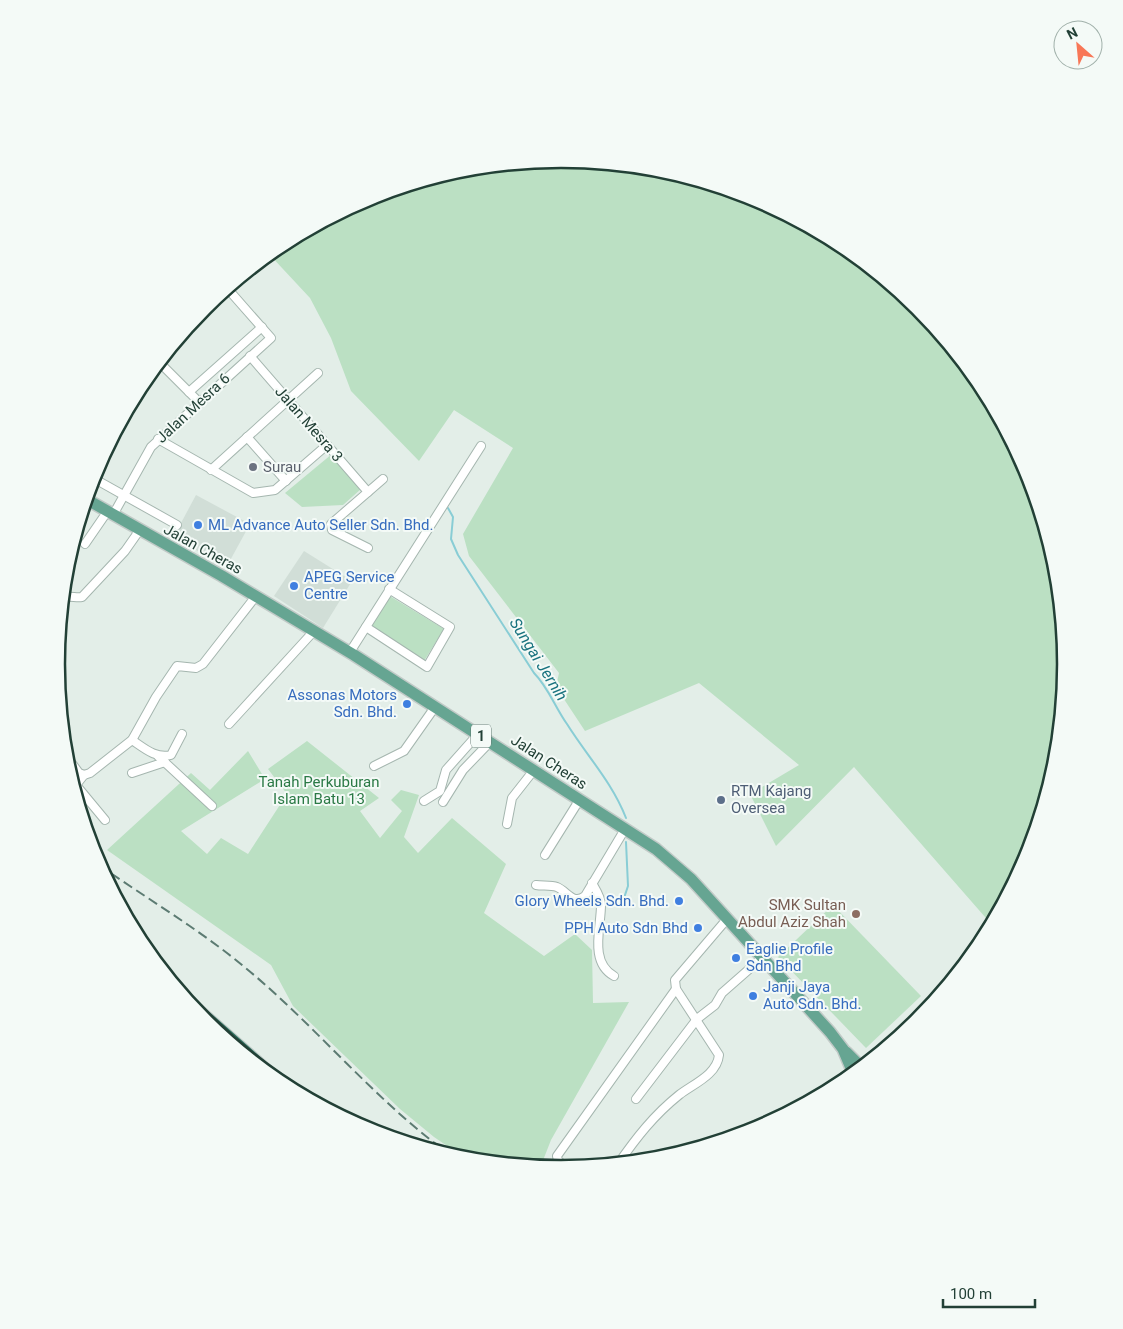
<svg xmlns="http://www.w3.org/2000/svg" width="1123" height="1329" font-family="Roboto,sans-serif">
  <rect width="100%" height="100%" fill="#e3eee8"/>
  <g fill="#d1ded7">
    <path d="M196,495L250,524L227,566L173,538Z"/>
    <path d="M304,551L352,581L323,628L274,596Z"/>
  </g>
  <g fill="#bbe0c3">
    <path d="M562,159L660,169L755,198L842,245L919,307L982,384L1028,471L1057,566L1067,664L1057,763L1028,858L992,925L854,767L776,846L750,794L799,765L699,683L585,731L556,687L559,673L469,556L463,534L513,448L454,410L419,461L351,391L331,338L310,298L269,254L281,244L368,198L463,169Z"/>
    <path d="M332,454L361,489L343,505L302,507L285,493Z"/>
    <path d="M388,595L444,629L424,661L369,627Z"/>
    <path d="M307,741L379,798L360,811L380,838L402,811L391,800L401,790L419,795L404,837L418,853L452,818L506,864L484,913L544,956L575,934L592,950L593,1003L629,1002L551,1140L540,1168L469,1161L434,1137L400,1109L293,1006L271,965L107,850L191,773L210,790L248,751L265,779L181,831L207,854L221,838L248,854L287,794L268,769Z"/>
    <path d="M833,905L921,996L866,1048L778,957Z"/>
  </g>
  <g fill="none" stroke-linecap="round" stroke-linejoin="round">
    <g stroke="#89cdd5" stroke-width="2">
      <path d="M448,508L453,517L451,539L458,555L534,673C548,687 555,707 567,724C587,756 612,782 626,818"/>
      <path d="M621,907L628,886L626,842"/>
    </g>
    <defs>
      <g id="minor">
        <path d="M250,356L368,492"/>
        <path d="M159,362L199,402"/>
        <path d="M189,392L262,327"/>
        <path d="M247,437L286,481"/>
        <path d="M158,439L253,493L275,490L327,445"/>
        <path d="M211,470L318,373"/>
        <path d="M93,478L177,525"/>
        <path d="M113,515L151,447L271,338L227,288"/>
        <path d="M85,544L107,512"/>
        <path d="M368,548L332,530L331,524L383,479"/>
        <path d="M63,598C69,595 75,598 82,597L125,551L139,531"/>
        <path d="M366,627L427,667L450,627L389,589"/>
        <path d="M350,652L481,446"/>
        <path d="M229,724L314,631"/>
        <path d="M132,740C144,748 156,759 171,755L182,734"/>
        <path d="M65,754L79,773L84,775"/>
        <path d="M158,756L212,806"/>
        <path d="M374,766L404,751L435,707"/>
        <path d="M132,773L165,762"/>
        <path d="M424,801L440,791L446,770L478,734"/>
        <path d="M443,802L463,770L490,742"/>
        <path d="M105,820L76,785L84,775L90,773L132,740L156,697L177,666L196,668L203,664L256,596"/>
        <path d="M507,824L512,798L534,770"/>
        <path d="M545,855L580,799"/>
        <path d="M592,883C596,890 601,897 601,905C601,928 589,962 614,976"/>
        <path d="M536,885C542,886 551,885 557,887C568,892 573,905 585,896L625,829"/>
        <path d="M636,1099L697,1019L715,1005L722,993L763,957"/>
        <path d="M618,1164C636,1138 654,1115 679,1095C693,1084 717,1075 719,1055L676,989L675,980L727,919"/>
        <path d="M571,1169L558,1161L557,1156L676,989"/>
      </g>
      <g id="primary">
        <path d="M86,499L222,576L354,655L656,849L691,879L830,1032L843,1049L854,1075"/>
        <path d="M846,1052L862,1068"/>
      </g>
      <path id="motorway" d="M192,1006L283,1086"/>
    </defs>
    <use href="#minor" stroke="#a5b6af" stroke-width="10"/>
    <use href="#primary" stroke="#c1cac7" stroke-width="14"/>
    <use href="#motorway" stroke="#c1cac7" stroke-width="16"/>
    <use href="#minor" stroke="#fff" stroke-width="8"/>
    <use href="#primary" stroke="#66a592" stroke-width="11"/>
    <use href="#motorway" stroke="#2c6e5d" stroke-width="14"/>
    <path stroke="#5c7b72" stroke-width="2" stroke-dasharray="10 5" stroke-linecap="butt" d="M99,865C146,898 197,928 242,965C316,1025 376,1103 455,1158"/>
  </g>
  <circle fill="#6b7280" stroke="#f4faf7" stroke-width="2" cx="253" cy="467" r="5"/>
  <g fill="#3f7fe0" stroke="#f4faf7" stroke-width="2">
    <circle cx="198" cy="525" r="5"/>
    <circle cx="294" cy="586" r="5"/>
    <circle cx="407" cy="704" r="5"/>
    <circle cx="679" cy="901" r="5"/>
    <circle cx="698" cy="928" r="5"/>
    <circle cx="736" cy="958" r="5"/>
    <circle cx="753" cy="996" r="5"/>
  </g>
  <circle fill="#5c6f8a" stroke="#f4faf7" stroke-width="2" cx="721" cy="800" r="5"/>
  <circle fill="#8d6e63" stroke="#f4faf7" stroke-width="2" cx="856" cy="914" r="5"/>
  <g text-anchor="middle" stroke-width="4" stroke-linejoin="round" paint-order="stroke">
    <rect fill="#f4faf7" stroke="#617870" stroke-width="1" x="471" y="724.5" width="20" height="23" rx="4"/>
    <g font-size="14" font-weight="bold" fill="#224036">
      <text x="481" y="741">1</text>
    </g>
    <g font-size="15" fill="#224036" stroke="#f4faf7">
      <text transform="translate(193 408) rotate(-43)" y="5">Jalan Mesra 6</text>
      <text transform="translate(309 424) rotate(49)" y="5">Jalan Mesra 3</text>
      <text transform="translate(203 549) rotate(29)" y="5">Jalan Cheras</text>
      <text transform="translate(549 762) rotate(33)" y="5">Jalan Cheras</text>
    </g>
    <g font-size="15" fill="#5b616d" stroke="#f4faf7" text-anchor="start">
      <text x="263" y="472">Surau</text>
    </g>
    <g font-size="15" fill="#366cbe" stroke="#f4faf7" text-anchor="start">
      <text x="208" y="530">ML Advance Auto Seller Sdn. Bhd.</text>
      <text x="304" y="582">APEG Service<tspan x="304" dy="17">Centre</tspan></text>
      <text x="397" y="700" text-anchor="end">Assonas Motors<tspan x="397" dy="17">Sdn. Bhd.</tspan></text>
      <text x="669" y="906" text-anchor="end">Glory Wheels Sdn. Bhd.</text>
      <text x="688" y="933" text-anchor="end">PPH Auto Sdn Bhd</text>
      <text x="746" y="954">Eaglie Profile<tspan x="746" dy="17">Sdn Bhd</tspan></text>
      <text x="763" y="992">Janji Jaya<tspan x="763" dy="17">Auto Sdn. Bhd.</tspan></text>
    </g>
    <g font-size="15" fill="#2a7945" stroke="#f4faf7">
      <text x="319" y="787">Tanah Perkuburan<tspan x="319" dy="17">Islam Batu 13</tspan></text>
    </g>
    <g font-size="15" fill="#4e5e75" stroke="#f4faf7" text-anchor="start">
      <text x="731" y="796">RTM Kajang<tspan x="731" dy="17">Oversea</tspan></text>
    </g>
    <g font-size="15" fill="#785e54" stroke="#f4faf7" text-anchor="end">
      <text x="846" y="910">SMK Sultan<tspan x="846" dy="17">Abdul Aziz Shah</tspan></text>
    </g>
    <g font-size="16" font-style="italic" fill="#19737f" stroke="#f4faf7">
      <text transform="translate(539 659) rotate(58)" y="6">Sungai Jernih</text>
    </g>
  </g>
  <path d="M0 0H1123V1329H0ZM65 664a496 496 0 1 1 992 0a496 496 0 1 1-992 0Z" fill="#f4faf7" fill-rule="evenodd"/>
  <path fill="none" stroke="#224036" stroke-width="2.5" d="M65 664a496 496 0 1 1 992 0a496 496 0 1 1-992 0Z"/>
  <g transform="translate(1078 45) rotate(333)"><circle r="24" fill="#f4faf7" stroke="#a0b0aa"/>
  <path d="M0-4L9 19L0 12L-9 19Z" fill="#f87757"/>
  <text y="-8" font-size="14" font-weight="bold" text-anchor="middle" fill="#224036">N</text>
  </g>
  <path d="M943 1299v8h92v-8" fill="none" stroke="#224036" stroke-width="2.5"/>
  <text x="950" y="1299" font-size="15" fill="#224036" stroke="#f4faf7" stroke-width="4" paint-order="stroke">100 m</text>
</svg>
